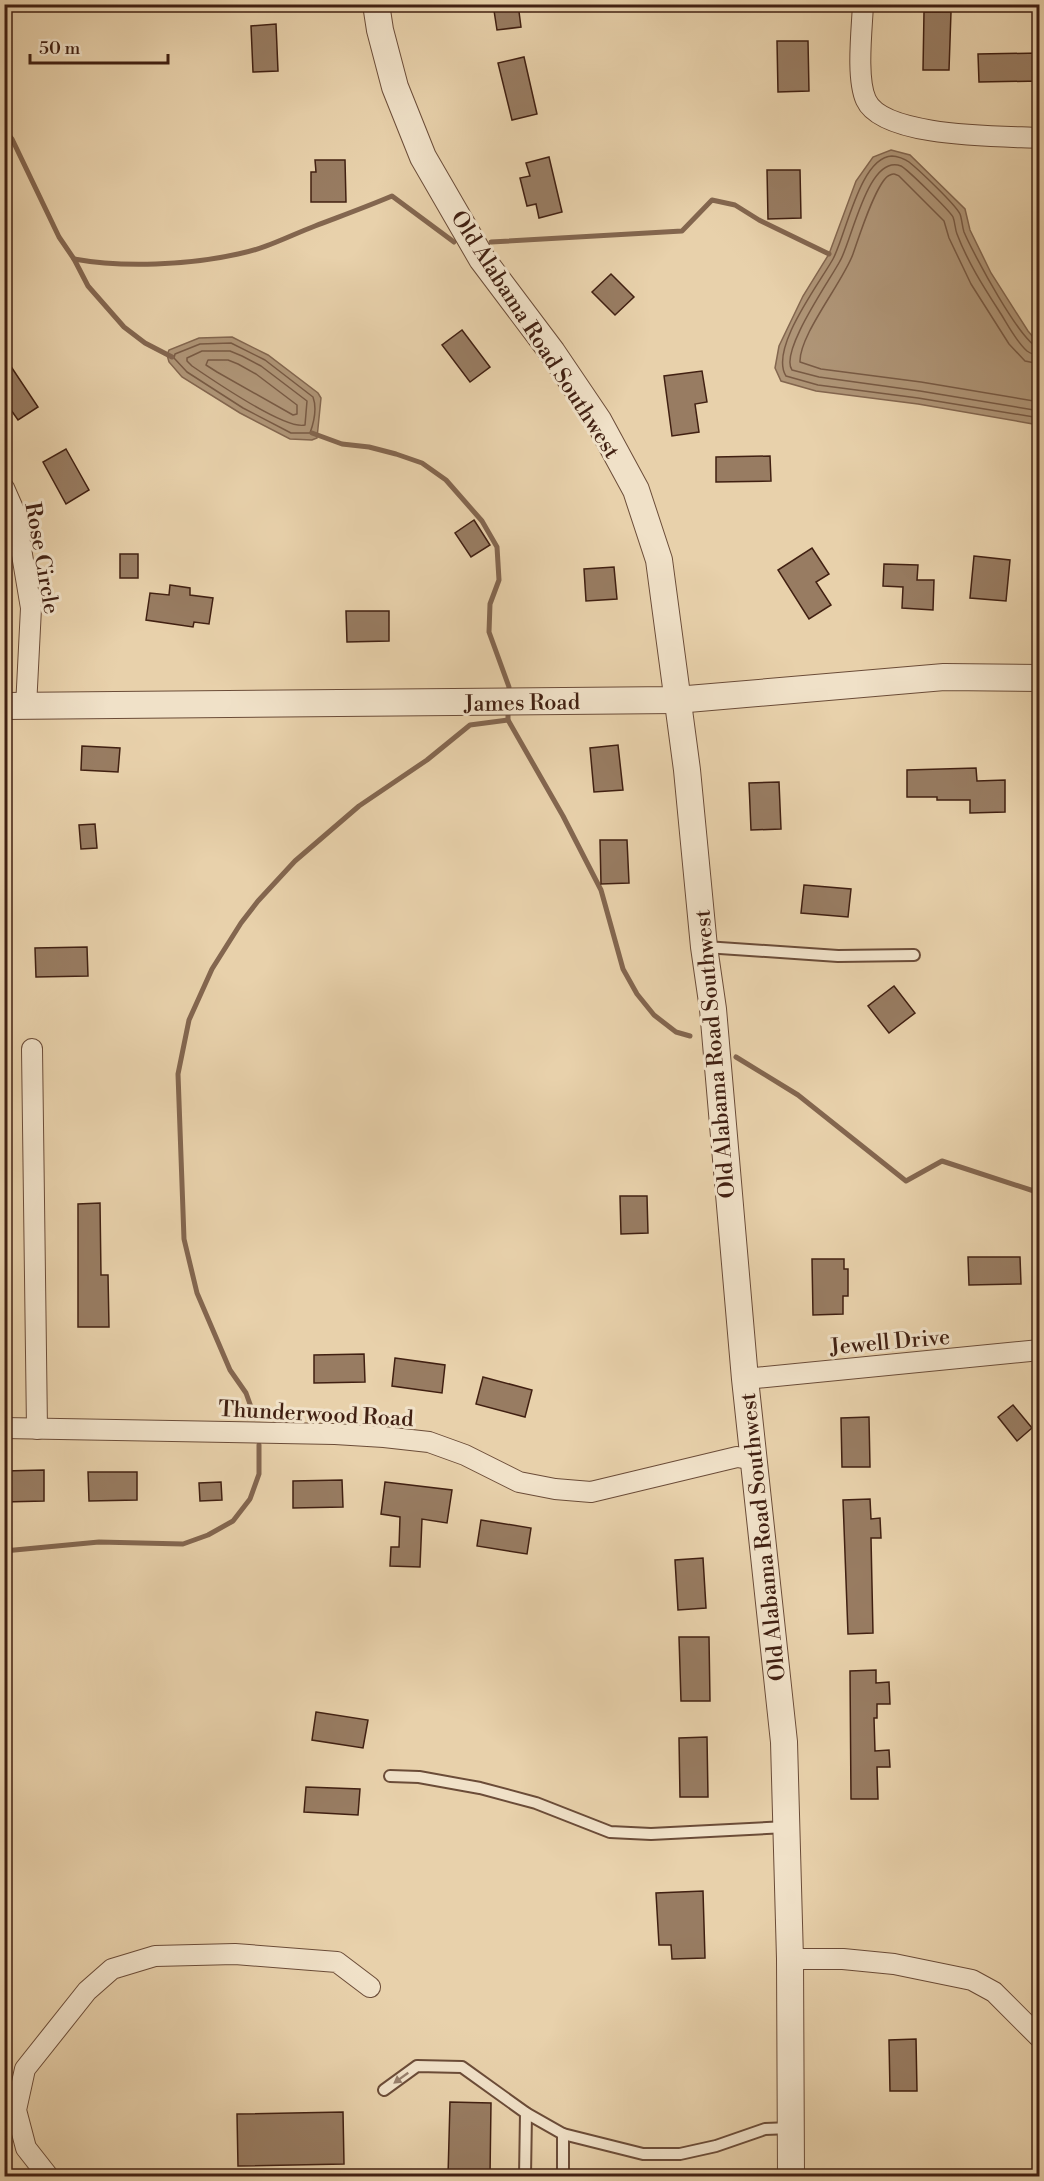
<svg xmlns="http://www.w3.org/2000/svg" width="1044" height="2181" font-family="'Libre Bodoni',serif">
  <rect width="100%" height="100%" fill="#e8d1ab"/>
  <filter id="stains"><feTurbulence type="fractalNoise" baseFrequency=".00333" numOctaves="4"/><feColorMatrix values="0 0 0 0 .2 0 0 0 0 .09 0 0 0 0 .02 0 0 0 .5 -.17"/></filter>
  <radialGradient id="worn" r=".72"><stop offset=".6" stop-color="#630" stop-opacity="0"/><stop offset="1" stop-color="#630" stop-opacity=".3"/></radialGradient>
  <g fill="#af9577" stroke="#83664f" stroke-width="1.5">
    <path d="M891,150L910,155L965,209L970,230L991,273L1028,331L1039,344V425L918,404L816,391L781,381L775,368L779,346L803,296L829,254L856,181L873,157Z"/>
    <path d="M232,337L268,355L318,393L321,398L317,438L312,440L290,439L240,413L182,377L169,362L167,355L169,350L199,338Z"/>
  </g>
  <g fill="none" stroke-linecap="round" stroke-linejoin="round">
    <g stroke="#785a44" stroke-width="1.5">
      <path d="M231,343L265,360L313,397C317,408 314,422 310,433H291L243,408L187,372L174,358L175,354L200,344Z"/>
      <path d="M1040,348C1022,346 972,251 964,232C962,226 962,219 960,214C955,204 919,170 909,162C905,159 897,156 892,156C860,157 846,235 833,259C819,284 769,349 786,376L818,385L918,398L1040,418"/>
      <path d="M202,351H230L242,356L261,366L307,401L305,425C286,430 211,379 192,366L187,361V358Z"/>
      <path d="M1040,355C1034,355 1031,354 1027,351C1016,341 1009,327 1001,314C985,289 968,263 957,234C955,229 955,222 953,217C949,210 907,169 901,166C868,153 852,241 840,261C830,280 779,352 792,370L819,377L920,391L1040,411"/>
      <path d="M208,360H228L238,364L256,374L297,405V414L293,415L217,372L206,365Z"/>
      <path d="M1040,364L1025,361L1009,344L971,284L949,238L944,221L899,176C895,174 894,173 890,175C877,179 858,240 853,254C843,282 799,335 800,362L821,369L921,382L1040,402"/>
    </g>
    <g stroke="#83664f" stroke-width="5">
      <path d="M4,129L12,139L59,237L74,259L88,286L124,327L145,343L172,357"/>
      <path d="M491,242L682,231L712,200L735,205L759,220L829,254"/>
      <path d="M74,259C123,268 189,265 238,254C265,249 289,236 315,226C341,216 366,207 392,196L454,242"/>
      <path d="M312,433L342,444L369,447L396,454L422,463L446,480L482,521L497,547L499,580L490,604L489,632L509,687L508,694"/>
      <path d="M508,709V720L563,816L601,890L623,969L637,994L654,1015L676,1032L690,1036"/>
      <path d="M736,1057L798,1095L906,1181L942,1161L1040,1193"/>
      <path d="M255,1418L246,1393L230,1370L197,1293L184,1239L178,1074L189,1020L212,969L241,923L258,901L295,861L359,806L427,760L470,725L508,720"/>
      <path d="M4,1551L99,1542L183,1544L208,1535L233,1521L250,1499L259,1474V1445"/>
    </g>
  </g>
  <g fill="#987c62" stroke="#412012" stroke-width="1.5">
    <path d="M493,4H518L521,27L497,30Z"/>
    <path d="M924,12H951L949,70H923Z"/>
    <path d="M276,24L278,71L253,72L251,26Z"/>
    <path d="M777,41H808L809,91L778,92Z"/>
    <path d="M1040,53V81L979,82L978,54Z"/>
    <path d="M524,57L537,114L512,120L498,63Z"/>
    <path d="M549,157L562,212L539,218L536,204L527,206L520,178L530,176L526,163Z"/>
    <path d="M315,160H345L346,202H311V172H316Z"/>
    <path d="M767,170H800L801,218L768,219Z"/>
    <path d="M611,274L634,297L615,315L592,292Z"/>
    <path d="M462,330L490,367L470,382L442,345Z"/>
    <path d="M4,356L38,407L18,420L4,400Z"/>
    <path d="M702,371L707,402L695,404L699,432L672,436L664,376Z"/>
    <path d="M66,449L89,490L66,504L43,462Z"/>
    <path d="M770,456L771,481L716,482V457Z"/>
    <path d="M474,520L490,545L471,557L455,533Z"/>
    <path d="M812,548L829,574L816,582L831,605L809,619L778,570Z"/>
    <rect x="120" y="554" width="18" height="24"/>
    <path d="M974,556L1010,560L1006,601L970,598Z"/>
    <path d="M884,564L918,565L917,580H934L933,610L902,608L903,587L883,586Z"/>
    <path d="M614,567L617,599L586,601L584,569Z"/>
    <path d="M170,585L190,588V595L213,598L209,624L194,622L193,627L146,620L150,593L169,595Z"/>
    <path d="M346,611H389V641L347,642Z"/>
    <path d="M618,745L623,790L594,792L590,748Z"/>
    <path d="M82,746L120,748L118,772L81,770Z"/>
    <path d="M976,768L977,781L1005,780V812L970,813V800H937V797H907V770Z"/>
    <path d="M779,782L781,829L751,830L749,783Z"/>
    <path d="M95,824L97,848L81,849L79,825Z"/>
    <path d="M600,840H627L629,883L601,884Z"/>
    <path d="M804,885L851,889L848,917L801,913Z"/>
    <path d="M87,947L88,976L36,977L35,948Z"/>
    <path d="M894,986L915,1013L889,1033L868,1006Z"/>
    <path d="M620,1196H647L648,1233L621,1234Z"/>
    <path d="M100,1203L101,1275H108L109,1327H78V1204Z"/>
    <path d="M968,1257H1020L1021,1284L969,1285Z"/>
    <path d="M812,1259H844V1269H848V1296H843V1314L813,1315Z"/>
    <path d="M364,1354L365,1382L314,1383V1355Z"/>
    <path d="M395,1358L445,1365L442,1393L392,1386Z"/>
    <path d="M483,1377L532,1390L525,1417L476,1404Z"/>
    <path d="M1013,1405L1032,1428L1017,1441L998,1417Z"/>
    <path d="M869,1417L870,1467H842L841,1418Z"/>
    <path d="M44,1470V1501L4,1502V1471Z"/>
    <path d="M88,1472H137V1500L89,1501Z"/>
    <path d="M342,1480L343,1507L293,1508V1481Z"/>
    <path d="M221,1482L222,1500L200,1501L199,1483Z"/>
    <path d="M385,1482L452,1490L447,1523L422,1519L420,1567L390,1566L391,1547H399L400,1517L381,1514Z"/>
    <path d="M870,1499L871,1519L880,1518L881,1538H871L873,1633L848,1634L843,1500Z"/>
    <path d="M481,1520L531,1528L527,1554L477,1546Z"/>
    <path d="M703,1558L706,1608L678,1610L675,1560Z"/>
    <path d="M679,1637H709L710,1701H681Z"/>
    <path d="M876,1670V1683L889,1682L890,1704H877V1718H874L875,1751L889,1750L890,1767H877L878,1799H851L850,1671Z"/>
    <path d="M316,1712L368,1720L363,1748L312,1740Z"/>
    <path d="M707,1737L708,1797H680L679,1738Z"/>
    <path d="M306,1787L360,1789L358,1815L304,1812Z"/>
    <path d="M703,1891L705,1958L672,1959L671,1945H659L656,1893Z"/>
    <path d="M916,2039L917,2091H890L889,2040Z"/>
    <path d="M450,2102L491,2103L490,2176H448Z"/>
    <path d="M343,2112L344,2164L238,2166L237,2114Z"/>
  </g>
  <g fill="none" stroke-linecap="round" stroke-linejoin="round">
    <defs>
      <g id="service">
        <path d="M705,947L838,956L914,955"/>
        <path d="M390,1776L419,1777L480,1788L536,1803L610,1832L651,1834L786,1827"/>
        <path d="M384,2090L417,2066L462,2067L526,2113L525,2176"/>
        <path d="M526,2113L563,2134L643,2154H680L716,2146L765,2129L791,2128"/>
        <path d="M563,2176V2134"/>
      </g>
      <g id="minor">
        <path d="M863,4C862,29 856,78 866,100C883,138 1002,136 1040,138"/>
        <path d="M4,488L15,513L31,608L26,707"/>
        <path d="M32,1049L37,1429"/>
        <path d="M745,1379L1040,1350"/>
        <path d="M4,1428L335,1434L384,1437L429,1442L465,1455L519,1482L555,1489L591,1492L737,1457L755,1460"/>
        <path d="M790,1959H843L894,1964L972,1980L994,1992L1040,2038"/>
        <path d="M48,2176L26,2148L16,2110L25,2069L87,1991L112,1969L155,1956L235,1954L337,1962L370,1987"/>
      </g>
      <g id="tertiary">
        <path d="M376,4L380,30L395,87L423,157L482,259L552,352L598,420L636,490L659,560L687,770L704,947L713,1009L745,1379L784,1742L790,1959L791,2176"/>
        <path d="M4,706L676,700L944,677L1040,678"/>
      </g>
    </defs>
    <use href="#service" stroke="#6b4c38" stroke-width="14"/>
    <use href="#minor" stroke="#6b4c38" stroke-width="22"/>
    <use href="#tertiary" stroke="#6b4c38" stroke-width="28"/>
    <use href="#service" stroke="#f0e1c8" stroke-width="10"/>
    <use href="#minor" stroke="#f0e1c8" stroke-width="20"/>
    <use href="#tertiary" stroke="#f0e1c8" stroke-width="26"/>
  </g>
  <defs><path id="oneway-solid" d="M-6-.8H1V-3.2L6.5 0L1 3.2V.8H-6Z" transform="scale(1.5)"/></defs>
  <use fill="#98806d" href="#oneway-solid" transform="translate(401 2078) rotate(144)"/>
  <g text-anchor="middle" stroke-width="6" stroke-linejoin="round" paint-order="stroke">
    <g font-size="22" fill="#412012" stroke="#f0e1c8">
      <text transform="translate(536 334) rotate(57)" y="8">Old Alabama Road Southwest</text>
      <text transform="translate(43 558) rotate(80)" y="8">Rose Circle</text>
      <text transform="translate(522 702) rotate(-1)" y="8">James Road</text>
      <text transform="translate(714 1054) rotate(-95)" y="8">Old Alabama Road Southwest</text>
      <text transform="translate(890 1341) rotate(-5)" y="8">Jewell Drive</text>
      <text transform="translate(316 1413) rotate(3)" y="8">Thunderwood Road</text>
      <text transform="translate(762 1537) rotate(-96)" y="8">Old Alabama Road Southwest</text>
    </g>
  </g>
  <rect width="1044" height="2181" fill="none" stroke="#e8d1ab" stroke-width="24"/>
  <rect x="6" y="6" width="1032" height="2169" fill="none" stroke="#412012" stroke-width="3"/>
  <rect x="12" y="12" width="1020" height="2157" fill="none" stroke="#412012" stroke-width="1.5"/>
  <path d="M30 54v9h138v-9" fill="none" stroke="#412012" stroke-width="3"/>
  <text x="39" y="54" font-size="18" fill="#412012" stroke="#f0e1c8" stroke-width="4.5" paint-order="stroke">50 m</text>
  <rect width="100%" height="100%" filter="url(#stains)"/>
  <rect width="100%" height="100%" fill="url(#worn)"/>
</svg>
